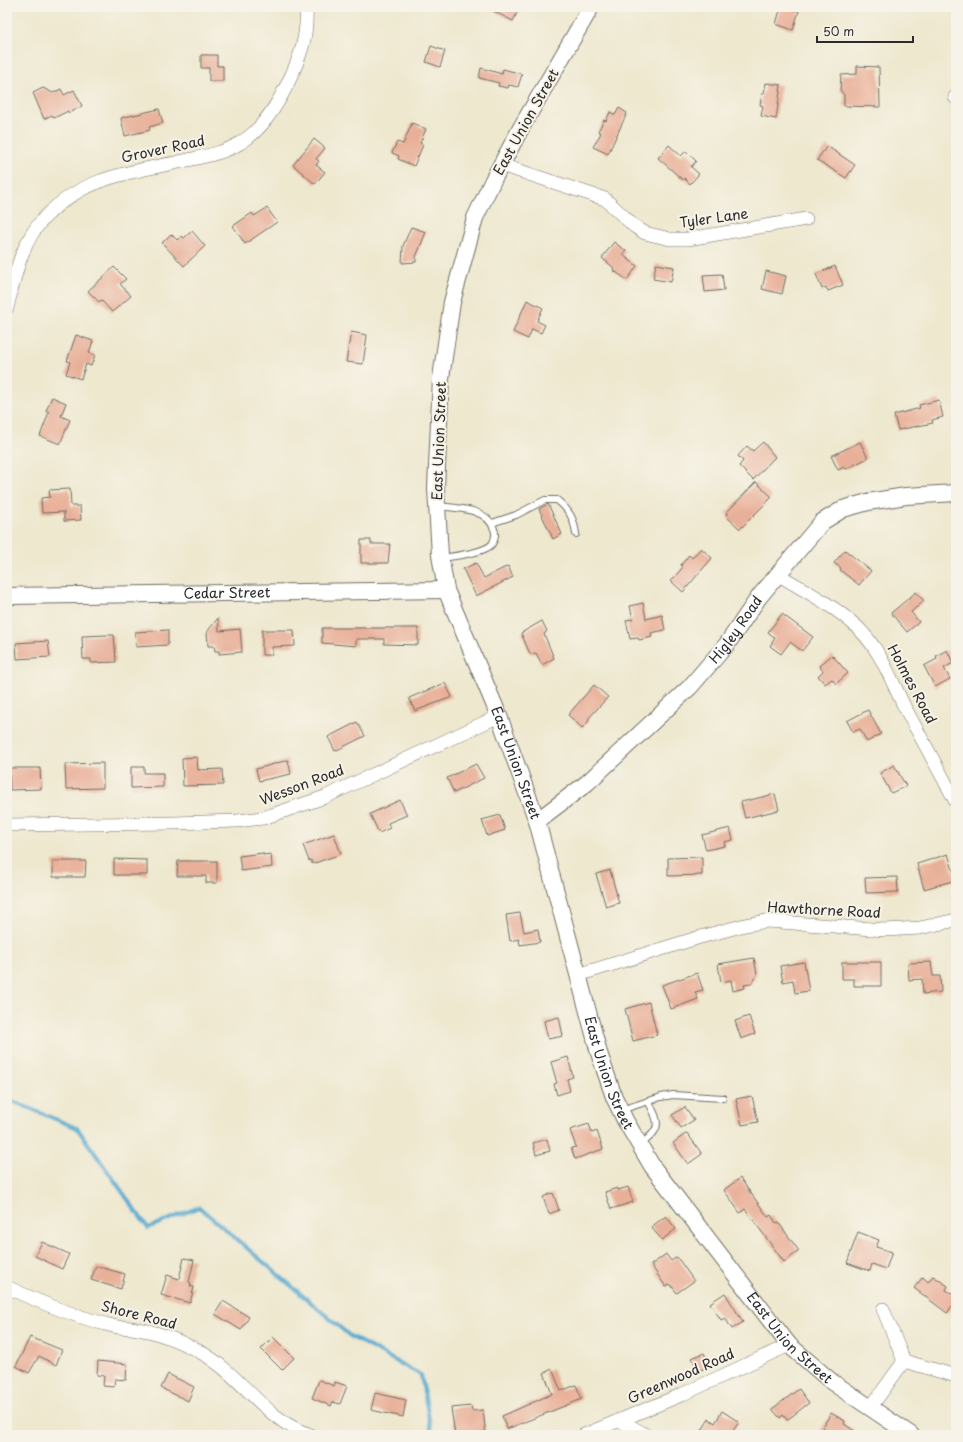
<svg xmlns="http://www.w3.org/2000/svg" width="963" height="1442" font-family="'Playpen Sans',sans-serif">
  <rect width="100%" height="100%" fill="#f7f3e8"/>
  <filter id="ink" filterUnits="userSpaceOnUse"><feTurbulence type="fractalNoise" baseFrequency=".025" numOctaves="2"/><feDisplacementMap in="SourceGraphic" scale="8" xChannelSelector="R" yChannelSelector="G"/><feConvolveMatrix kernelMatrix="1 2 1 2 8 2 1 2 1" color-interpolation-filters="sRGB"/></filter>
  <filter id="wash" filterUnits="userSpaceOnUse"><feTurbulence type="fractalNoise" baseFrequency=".012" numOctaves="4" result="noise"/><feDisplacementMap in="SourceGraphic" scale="16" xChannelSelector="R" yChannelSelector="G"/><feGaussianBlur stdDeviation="0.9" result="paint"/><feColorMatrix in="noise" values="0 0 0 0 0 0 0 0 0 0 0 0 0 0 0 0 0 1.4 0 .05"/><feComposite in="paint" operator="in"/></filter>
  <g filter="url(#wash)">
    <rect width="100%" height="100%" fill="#eee8cf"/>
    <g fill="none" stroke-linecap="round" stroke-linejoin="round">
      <path stroke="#54a9d0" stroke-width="4" d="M7,1099L77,1128L148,1228L199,1207L350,1336L421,1375L432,1435"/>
    </g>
    <g id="blocks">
      <g fill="#e9b099">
        <path d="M485,7H520L513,21Z"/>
        <path d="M781,7L799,11L793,30L776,24Z"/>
        <path d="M431,46L445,51L440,67L426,62Z"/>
        <path d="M201,55H217V66H223V81H209V68H201Z"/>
        <path d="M857,66L879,67L880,107L844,106V95L840,90L841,75L857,74Z"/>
        <path d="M481,68L502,74L503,69L522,74L518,87L509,85L508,88L498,86L499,83L479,78Z"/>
        <path d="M766,83L781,85L776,119L761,116L763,106L760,105L762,93H764Z"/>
        <path d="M43,88L53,93L61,89L64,95L74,90L82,106L69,113L68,111L54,118L52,115L44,119L33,93Z"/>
        <path d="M619,108L627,113L608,154L593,147L601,133L598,131L604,120L606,121L610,112L615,115Z"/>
        <path d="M159,109L163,123L149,127L150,130L125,136L121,118Z"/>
        <path d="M412,123L426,129L420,143L423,145L414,166L398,159L399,156L392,153L397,142L403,144Z"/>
        <path d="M314,139L325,148L316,159L319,161L316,165L325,172L315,184L293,165Z"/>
        <path d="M669,145L681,156L686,151L696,161L691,167L699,174L690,184L684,178L683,180L658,158Z"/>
        <path d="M827,146L855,165L846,178L817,160Z"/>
        <path d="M267,208L277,222L245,244L233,226L252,213L254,216Z"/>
        <path d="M411,227L426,232L416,257V262L402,263L403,246Z"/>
        <path d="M192,231L205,246L184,266L162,243L171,234L177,240L181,236L184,238Z"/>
        <path d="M614,242L626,251L623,255L637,266L627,280L613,270L614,268L602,258Z"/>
        <path d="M656,264L674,267L671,282L653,279Z"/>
        <path d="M835,266L843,285L828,291L826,287L822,289L816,274Z"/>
        <path d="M114,267L126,279L120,284L131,296L112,312L101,300L99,302L88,291Z"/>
        <path d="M766,271L786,276L782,294L762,289Z"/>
        <path d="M722,274L724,290L705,292L703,275Z"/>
        <path d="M527,300L543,308L537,321L545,325L541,333L532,329L528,339L513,332Z"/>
        <path d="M351,332L367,335L363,364L346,362Z"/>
        <path d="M76,335L93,341L89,353L95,355L91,366L86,364L81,379L66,374L70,362L67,361Z"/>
        <path d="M52,397L66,403L61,416L70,420L60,444L40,436L49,412L46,411Z"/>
        <path d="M939,400L943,417L932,420L933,423L898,430L894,415L920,408L919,405Z"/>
        <path d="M763,442L775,457L753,480L739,466L743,461L738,456L747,446L753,451Z"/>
        <path d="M860,442L868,458L846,469L844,467L838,470L831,456Z"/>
        <path d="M756,482L772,497L740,529L727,517L728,515L726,513Z"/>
        <path d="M70,489L71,506H80L81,520L64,521V512L42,513L41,498L50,497L49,490Z"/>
        <path d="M548,504L562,534L553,539L539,509Z"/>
        <path d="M361,540H371V544H390L388,563H361Z"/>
        <path d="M701,548L712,558L683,592L671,581L683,567L681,565L689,555L692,558Z"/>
        <path d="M845,550L871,571L859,585L840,570L841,568L834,563Z"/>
        <path d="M476,563L484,578L508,566L513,577L476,596L463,569Z"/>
        <path d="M916,592L924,601L911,612L919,622L907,632L891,613Z"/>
        <path d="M643,603L646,619L662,615L665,630L651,633L652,637L639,640L638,638L630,639L626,620L633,619L630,606Z"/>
        <path d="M782,614L813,637L802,651L790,642L781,654L770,646L775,638L768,632Z"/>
        <path d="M218,618L219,631L240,629L242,652L219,654V651H215L214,646H208L207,632Z"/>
        <path d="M542,621L547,631L544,634L554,658L542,665L536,653L530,654L521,633Z"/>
        <path d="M322,628H418V645L384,644V639H356V646L322,643Z"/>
        <path d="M168,630V645L136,647L135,632Z"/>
        <path d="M262,630H294L295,646L272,647V655H262Z"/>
        <path d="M108,635H114L116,662L91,663V659H83L82,636Z"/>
        <path d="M48,641L50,657L17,659L16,643Z"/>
        <path d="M947,650L953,663L944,668L950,679L935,687L924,666L937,659L936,656Z"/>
        <path d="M832,655L848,673L836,684L832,679L825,684L818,676L823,671L819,666Z"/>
        <path d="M445,683L452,697L415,711L409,698Z"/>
        <path d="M594,685L608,697L588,719L589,721L582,728L568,715Z"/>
        <path d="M868,710L881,734L867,742L860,729L853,732L847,721Z"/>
        <path d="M357,722L365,736L335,751L328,737Z"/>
        <path d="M197,757L198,770L222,769L223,785L183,786L182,758Z"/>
        <path d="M288,760L291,774L259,781L256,769Z"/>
        <path d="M103,763V788L66,789L65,764Z"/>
        <path d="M476,764L484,778L454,793L447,778Z"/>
        <path d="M894,765L906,786L891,793L880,773Z"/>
        <path d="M131,767H144V773H163V787L131,788Z"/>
        <path d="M9,768H40L41,789L10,790Z"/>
        <path d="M775,794L779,810L745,818L741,802Z"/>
        <path d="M400,800L407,815L388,823L390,828L379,833L370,814Z"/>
        <path d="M500,815L505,830L487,836L482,820Z"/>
        <path d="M730,828L733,840L724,842L725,846L706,850L702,835Z"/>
        <path d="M334,834L341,854L312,864L311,860L309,861L303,845Z"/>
        <path d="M263,853V855L271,854L272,867L241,871L239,856Z"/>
        <path d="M948,854L956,880L924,889L917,864Z"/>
        <path d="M702,857V875L668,876V858Z"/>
        <path d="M114,859L147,860V875H114Z"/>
        <path d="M53,861H86L85,877H53Z"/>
        <path d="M178,861H217V883H206V876H177Z"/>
        <path d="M610,870L619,903L606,907L596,874Z"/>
        <path d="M897,877L898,892L866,893L865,878Z"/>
        <path d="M520,913L524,932L538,929L540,942L520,945L519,939L510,941L506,915Z"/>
        <path d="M754,958L757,974L751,984L744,985L745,988L733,991L731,980L721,982L718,964Z"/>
        <path d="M804,962L809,991L795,993L793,980L783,982L780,966Z"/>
        <path d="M842,962H881V986H854V979H842Z"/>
        <path d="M931,962L933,976H940L941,992L923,994L922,979L909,980L908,963Z"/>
        <path d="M697,973L703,990L695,992L698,999L671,1009L662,985Z"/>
        <path d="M649,1002L657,1035L633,1041L625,1009Z"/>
        <path d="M749,1016L755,1034L741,1039L735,1021Z"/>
        <path d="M559,1017L563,1036L548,1039L544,1021Z"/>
        <path d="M568,1057L573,1077L567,1079L570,1091L557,1095L554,1084L557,1083L551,1062Z"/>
        <path d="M752,1096L758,1122L742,1125L736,1099Z"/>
        <path d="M685,1107L694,1120L681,1128L672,1115Z"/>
        <path d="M589,1124L592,1133L597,1131L603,1149L575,1159L571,1148L576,1147L570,1130Z"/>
        <path d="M687,1133L702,1154L688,1164L673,1143Z"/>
        <path d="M547,1139L550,1151L536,1155L533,1143Z"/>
        <path d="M740,1178L768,1217L771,1215L776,1223L778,1222L799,1251L784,1262L745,1209L740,1213L724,1190Z"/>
        <path d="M628,1187L633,1202L611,1209L605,1192L617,1188L618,1190Z"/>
        <path d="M553,1193L559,1210L549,1214L543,1197Z"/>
        <path d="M666,1216L676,1229L662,1240L651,1227Z"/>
        <path d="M858,1232L879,1240L876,1247L892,1252L886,1269L872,1264L870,1271L847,1263Z"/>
        <path d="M42,1242L69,1254L62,1269L35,1256Z"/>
        <path d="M666,1254L671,1261L677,1257L694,1281L677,1293L670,1284L666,1287L651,1265Z"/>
        <path d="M184,1258L194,1260L189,1282L191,1283L190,1286L194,1287L190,1303L161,1295L167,1275L179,1279Z"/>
        <path d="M96,1266L125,1274L121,1289L91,1280Z"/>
        <path d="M933,1276L948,1286L946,1290L956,1296V1301L947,1313L914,1288L923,1277L928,1282Z"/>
        <path d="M725,1293L743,1322L732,1329L725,1318L721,1320L710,1303Z"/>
        <path d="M223,1301L249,1317L241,1330L215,1314Z"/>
        <path d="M30,1337L62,1350L56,1365L39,1356L29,1373L16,1366Z"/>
        <path d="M273,1337L294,1358L282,1370L261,1349Z"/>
        <path d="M704,1353L710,1366L698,1371L692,1358Z"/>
        <path d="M98,1361L127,1364L126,1380L115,1379L114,1387L103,1386L104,1376L97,1375Z"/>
        <path d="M552,1369L561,1391L576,1385L582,1399L507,1429L502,1416L552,1394L544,1373Z"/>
        <path d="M168,1374L194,1387L188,1401L161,1388Z"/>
        <path d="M319,1380L334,1386L335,1382L347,1386L340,1404L333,1402L331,1406L312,1398Z"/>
        <path d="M799,1389L809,1403L787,1420L783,1415L780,1418L772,1409Z"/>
        <path d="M375,1393L406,1400L403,1417L371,1410Z"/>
        <path d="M471,1406L472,1411L483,1410L486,1435H455L451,1408Z"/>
        <path d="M722,1411L739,1422L730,1435H699L709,1419L715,1423Z"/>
        <path d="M831,1413L845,1421L844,1424L861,1435H818Z"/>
      </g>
    </g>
  </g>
  <g filter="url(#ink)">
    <use href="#blocks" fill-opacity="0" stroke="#6f6d64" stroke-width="1"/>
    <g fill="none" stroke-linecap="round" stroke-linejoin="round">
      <defs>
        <g id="service">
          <path d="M438,506C457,508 487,508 494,529C496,533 495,540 492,544C485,553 454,556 442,558"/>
          <path d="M492,523L516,515L545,500H557C569,510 574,518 576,534"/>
          <path d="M621,1110L661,1097L673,1095L723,1098"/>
          <path d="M640,1145C661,1129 661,1124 648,1101"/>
        </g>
        <g id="minor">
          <path d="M955,97L956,98"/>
          <path d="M501,165L605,199L634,226L645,233L670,239H688L806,219"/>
          <path d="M7,308C15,276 21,242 45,217C85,175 135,172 188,160C206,156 224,153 240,143C261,131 276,107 287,85C300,58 308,37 306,7"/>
          <path d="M777,574C804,590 833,605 856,626C880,648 890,678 904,706C921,738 939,770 956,802"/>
          <path d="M7,825L174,823L237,821L263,818L325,797L499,716"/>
          <path d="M578,975L697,938L745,925L767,921L885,930L920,928L956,920"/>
          <path d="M7,1287C41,1303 76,1317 113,1326C120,1328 129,1327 137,1329C159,1332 182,1342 202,1353C240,1374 268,1423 311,1435"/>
          <path d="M883,1309L904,1361"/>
          <path d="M871,1407L904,1361L956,1376"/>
          <path d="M619,1420L646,1435"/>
          <path d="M584,1435L681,1395L789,1345"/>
        </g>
        <g id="tertiary">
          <path id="s1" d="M591,7L522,126L493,180L475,218L452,302L441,378L436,488L440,555L446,590L499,716L537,821L599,1053L614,1097L625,1120L652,1166L789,1345L832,1382L911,1435"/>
          <path id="s2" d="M7,596L446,590"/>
          <path id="s3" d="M537,821L587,783L690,687L727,644L759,597L822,522L843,509L868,502L906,496L956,493"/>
        </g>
      </defs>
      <use href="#service" stroke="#6f6d64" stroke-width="8"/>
      <use href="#minor" stroke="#6f6d64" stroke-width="14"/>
      <use href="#tertiary" stroke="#6f6d64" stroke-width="18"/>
      <use href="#service" stroke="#fff" stroke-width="6"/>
      <use href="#minor" stroke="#fff" stroke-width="13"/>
      <use href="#tertiary" stroke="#fff" stroke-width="16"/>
    </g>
  </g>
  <g text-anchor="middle" stroke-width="4" stroke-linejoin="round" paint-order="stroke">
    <g font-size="14" fill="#2b2b2b" stroke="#f7f3e8">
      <text transform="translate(526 122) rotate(-61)" y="5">East Union Street</text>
      <text transform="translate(163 149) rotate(-12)" y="5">Grover Road</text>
      <text transform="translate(714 218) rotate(-8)" y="5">Tyler Lane</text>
      <text transform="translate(439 441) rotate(-88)" y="5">East Union Street</text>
      <text dy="5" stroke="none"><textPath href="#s2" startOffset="220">Cedar Street</textPath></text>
      <text dy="5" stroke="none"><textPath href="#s3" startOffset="277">Higley Road</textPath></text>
      <text transform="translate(912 684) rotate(62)" y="5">Holmes Road</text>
      <text dy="5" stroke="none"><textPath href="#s1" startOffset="804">East Union Street</textPath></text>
      <text transform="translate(302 785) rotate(-21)" y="5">Wesson Road</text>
      <text transform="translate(824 910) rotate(3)" y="5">Hawthorne Road</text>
      <text dy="5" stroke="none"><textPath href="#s1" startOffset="1128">East Union Street</textPath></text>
      <text transform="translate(139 1315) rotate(14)" y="5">Shore Road</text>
      <text dy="5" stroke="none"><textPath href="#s1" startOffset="1452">East Union Street</textPath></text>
      <text transform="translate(681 1376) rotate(-24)" y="5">Greenwood Road</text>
    </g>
  </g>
  <rect width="963" height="1442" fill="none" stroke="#f7f3e8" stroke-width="24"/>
  <path d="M817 36v6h96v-6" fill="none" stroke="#2b2b2b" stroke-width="2"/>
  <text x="823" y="36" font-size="12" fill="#2b2b2b" stroke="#f7f3e8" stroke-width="3" paint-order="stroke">50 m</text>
</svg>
